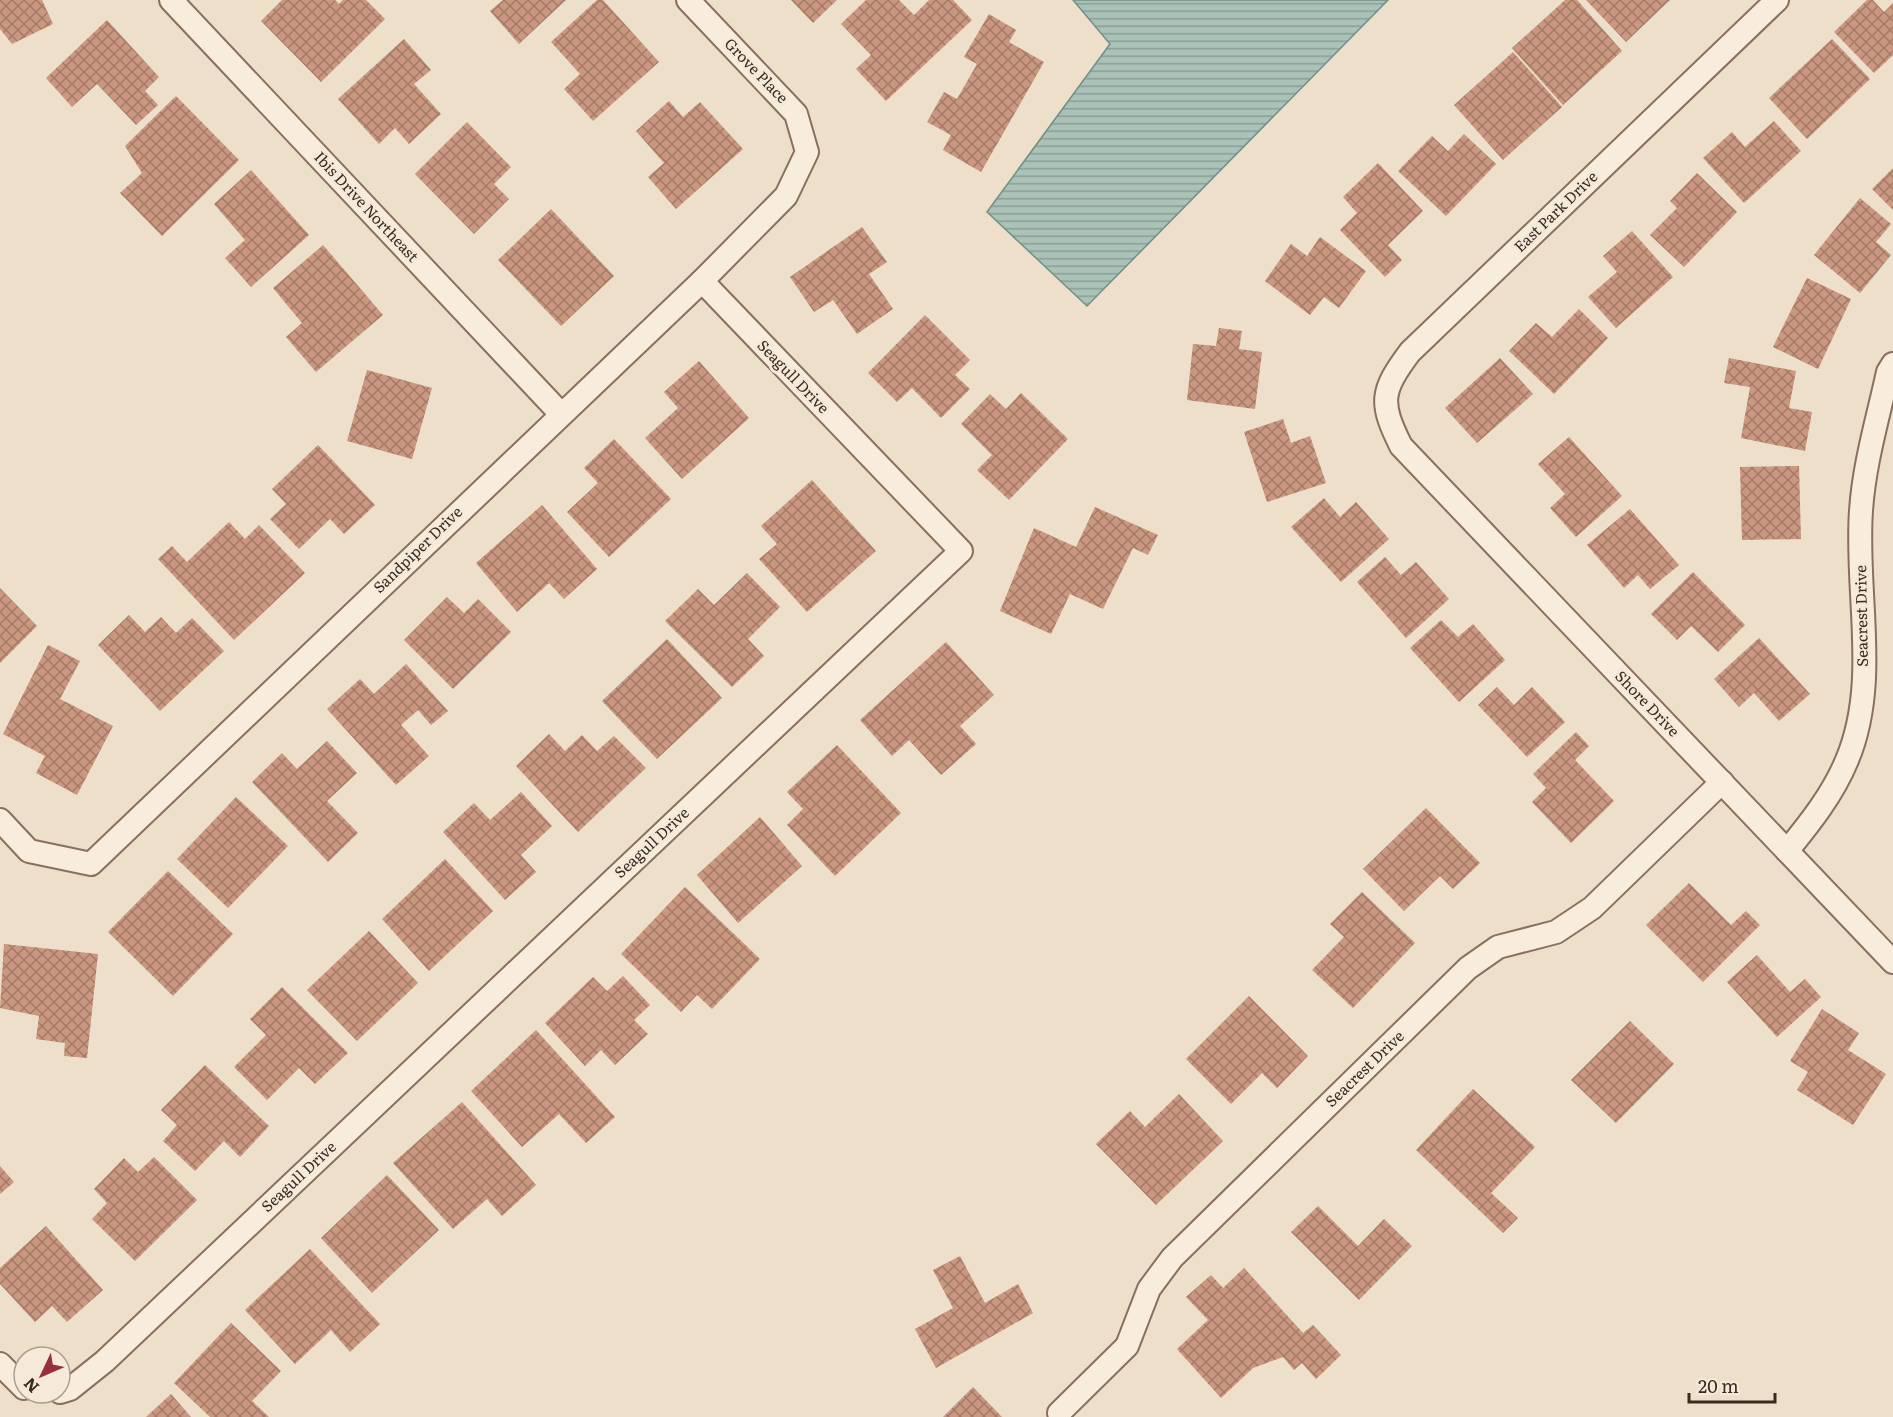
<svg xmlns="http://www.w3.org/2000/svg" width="1893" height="1417" font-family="Literata,serif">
  <defs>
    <pattern id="water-rules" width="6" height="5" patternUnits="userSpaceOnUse" patternTransform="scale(1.5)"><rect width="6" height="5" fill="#aac2b8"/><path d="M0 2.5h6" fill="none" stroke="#8b9e95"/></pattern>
    <pattern id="building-cross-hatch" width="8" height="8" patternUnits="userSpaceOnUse" patternTransform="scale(1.5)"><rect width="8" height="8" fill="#ca9780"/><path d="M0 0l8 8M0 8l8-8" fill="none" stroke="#a57b68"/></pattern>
  </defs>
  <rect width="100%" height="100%" fill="#eddfc9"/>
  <path fill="url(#water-rules)" stroke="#709085" stroke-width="1.5" d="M1073,0H1388L1087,306L987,212L1110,44Z"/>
  <g fill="url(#building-cross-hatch)">
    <path d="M0,0H42L53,24L12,44L0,29Z"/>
    <path d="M282,0H335L339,4L343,0H366L385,19L321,82L261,21Z"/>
    <path d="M503,0H566L519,44L490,11Z"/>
    <path d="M597,0H603L659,62L593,121L564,89L580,74L551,42Z"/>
    <path d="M791,0H837L813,23Z"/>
    <path d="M866,0H899L914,15L929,0H953L972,20L886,101L856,69L871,55L841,24Z"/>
    <path d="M1565,0H1577L1622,51L1563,105L1512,48Z"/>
    <path d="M1586,0H1670L1626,42Z"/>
    <path d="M1867,0H1873L1884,12L1893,3V55L1874,73L1834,32Z"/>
    <path d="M989,14L1016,30L1009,42L1044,62L981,172L943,150L951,135L927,122L944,92L957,99L977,64L964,57Z"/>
    <path d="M107,20L159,77L145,91L158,105L136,125L97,84L72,107L46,78Z"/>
    <path d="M404,39L431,70L414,84L441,114L409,144L395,128L379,144L338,99Z"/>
    <path d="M1832,39L1870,79L1807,139L1769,98Z"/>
    <path d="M1513,52L1562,107L1503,160L1454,105Z"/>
    <path d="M176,96L239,160L162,236L120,193L142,173L125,146Z"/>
    <path d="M669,101L683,117L700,102L743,149L676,209L648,177L664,163L636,131Z"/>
    <path d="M1774,121L1801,151L1744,203L1703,158L1732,132L1745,147Z"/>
    <path d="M467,122L511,167L494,184L509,199L474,234L415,174Z"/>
    <path d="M1464,134L1496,164L1446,216L1398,171L1432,136L1448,151Z"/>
    <path d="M1378,163L1423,211L1388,245L1402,260L1385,277L1340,230L1357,213L1343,197Z"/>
    <path d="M1893,168V210L1872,189Z"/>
    <path d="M251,170L309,235L251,287L225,258L245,240L214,204Z"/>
    <path d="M1697,173L1737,212L1684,267L1650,235L1677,208L1670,201Z"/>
    <path d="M1860,198L1891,224L1876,242L1891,255L1860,293L1814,255Z"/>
    <path d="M551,209L614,276L561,326L498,260Z"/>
    <path d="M862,227L887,262L869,274L893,309L857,334L833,300L814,312L790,277Z"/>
    <path d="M1632,231L1673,277L1616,328L1588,297L1617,272L1603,256Z"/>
    <path d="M1320,237L1366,271L1339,308L1324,297L1310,315L1265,281L1291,244L1307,256Z"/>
    <path d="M323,245L383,315L316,372L286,337L302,323L273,288Z"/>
    <path d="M1807,278L1851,299L1818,369L1773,347Z"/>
    <path d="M1579,309L1608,338L1554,394L1509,351L1536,323L1552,337Z"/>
    <path d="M925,315L970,360L955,375L970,389L941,418L912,388L897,402L868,373Z"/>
    <path d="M1219,328L1242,331L1239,349L1262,352L1255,409L1187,400L1193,344L1216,346Z"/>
    <path d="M1500,358L1533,394L1477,443L1445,408Z"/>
    <path d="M1729,358L1796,371L1789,408L1812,412L1805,451L1741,438L1750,387L1724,383Z"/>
    <path d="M699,361L749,418L682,479L645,438L678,408L664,392Z"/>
    <path d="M367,370L432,388L412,459L347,441Z"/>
    <path d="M1021,393L1068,439L1009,500L977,470L992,455L961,424L990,394L1006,409Z"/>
    <path d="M1283,419L1291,443L1310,436L1326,483L1267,502L1244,432Z"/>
    <path d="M1569,437L1622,496L1576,537L1550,508L1565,494L1538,464Z"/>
    <path d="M614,439L671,499L609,557L567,512L598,483L584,468Z"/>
    <path d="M318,445L375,505L344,534L330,519L299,549L270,519L286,504L272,489Z"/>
    <path d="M1799,466L1801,539L1742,540L1740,467Z"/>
    <path d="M812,480L876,551L807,612L759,559L777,544L761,526Z"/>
    <path d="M1324,498L1340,517L1356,502L1389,539L1341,582L1291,527Z"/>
    <path d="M542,505L597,569L564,599L549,583L517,612L476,563Z"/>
    <path d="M1095,507L1158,535L1148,555L1133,548L1103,609L1070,594L1051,634L1000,611L1034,528L1076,547Z"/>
    <path d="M1630,509L1679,565L1650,589L1638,575L1624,588L1587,545Z"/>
    <path d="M229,522L245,539L259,525L305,573L234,640L158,559L172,546L187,562Z"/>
    <path d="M1385,557L1401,575L1416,562L1449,599L1406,638L1357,582Z"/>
    <path d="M1693,572L1745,625L1718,652L1691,626L1677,640L1651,614Z"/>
    <path d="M747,573L780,607L748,639L764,656L732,687L665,621L698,589L714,605Z"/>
    <path d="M0,588L37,626L0,663Z"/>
    <path d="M447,597L464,613L478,599L511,632L453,689L404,640Z"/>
    <path d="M129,615L145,632L161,617L176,633L192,618L224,651L160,711L98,645Z"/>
    <path d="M1441,620L1458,637L1473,624L1505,660L1459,702L1410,648Z"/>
    <path d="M1759,638L1810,694L1779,721L1754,693L1739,707L1714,679Z"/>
    <path d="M667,639L722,698L657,759L602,701Z"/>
    <path d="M946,642L994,695L960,726L976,744L941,775L909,740L892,756L860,720Z"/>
    <path d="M48,645L80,661L60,699L113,726L77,795L36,773L45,756L3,734Z"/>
    <path d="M406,664L448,711L431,725L418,710L401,725L429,756L396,785L327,709L360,679L374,694Z"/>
    <path d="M1497,687L1514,705L1532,687L1565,722L1527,757L1478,705Z"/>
    <path d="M1576,732L1589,746L1575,760L1614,801L1571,843L1532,802L1546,788L1533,774Z"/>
    <path d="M549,734L565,751L582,735L597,751L614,736L646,768L578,832L516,766Z"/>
    <path d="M327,741L357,773L327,801L358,833L328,862L252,782L282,753L297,769Z"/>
    <path d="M837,745L901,813L835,876L787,825L803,809L787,792Z"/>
    <path d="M521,792L552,826L521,855L536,872L505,900L443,832L474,803L490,820Z"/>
    <path d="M236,797L288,846L228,908L177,859Z"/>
    <path d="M1426,808L1480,863L1453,889L1440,876L1404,911L1363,869Z"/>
    <path d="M760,817L802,866L738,923L697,875Z"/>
    <path d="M445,859L493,911L429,971L382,919Z"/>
    <path d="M168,871L233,934L173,996L108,932Z"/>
    <path d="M1689,883L1731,925L1746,911L1760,925L1703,982L1646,925Z"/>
    <path d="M685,887L760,959L712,1009L697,995L681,1012L621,954Z"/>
    <path d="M1362,892L1415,943L1353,1008L1312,970L1344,937L1330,924Z"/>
    <path d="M369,931L418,983L357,1041L307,990Z"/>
    <path d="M4,944L98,954L87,1058L64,1056L65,1043L36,1039L39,1016L0,1008Z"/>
    <path d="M1757,955L1790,992L1805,979L1821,997L1777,1037L1727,982Z"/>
    <path d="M623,976L650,1005L634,1020L648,1034L615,1065L601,1050L585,1066L545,1023L593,977L607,991Z"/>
    <path d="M282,987L348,1053L315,1084L299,1068L267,1100L234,1067L266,1035L250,1019Z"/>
    <path d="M1249,996L1308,1056L1277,1088L1262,1073L1231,1104L1186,1059Z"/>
    <path d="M1822,1009L1859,1033L1848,1050L1886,1074L1853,1125L1797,1090L1808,1072L1790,1061Z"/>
    <path d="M1630,1021L1674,1064L1616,1123L1571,1080Z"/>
    <path d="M536,1030L615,1117L586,1143L559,1114L522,1147L471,1091Z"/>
    <path d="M205,1065L269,1126L240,1157L224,1141L195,1171L163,1141L177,1125L161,1110Z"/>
    <path d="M1473,1089L1535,1147L1491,1193L1518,1218L1503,1233L1416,1150Z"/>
    <path d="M1179,1094L1223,1141L1156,1205L1096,1144L1130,1111L1145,1127Z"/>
    <path d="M462,1102L536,1185L502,1216L487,1199L453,1229L393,1163Z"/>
    <path d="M154,1157L197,1200L135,1261L92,1219L107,1203L94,1189L124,1158L138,1172Z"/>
    <path d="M0,1166L14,1182L0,1194Z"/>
    <path d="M387,1175L439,1230L372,1293L321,1238Z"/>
    <path d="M1318,1206L1358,1246L1384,1219L1412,1246L1359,1300L1291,1232Z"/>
    <path d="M46,1226L103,1290L67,1322L52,1306L35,1322L0,1284V1268Z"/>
    <path d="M310,1249L380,1324L350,1352L331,1330L295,1364L245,1310Z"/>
    <path d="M960,1256L985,1303L1018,1284L1033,1313L936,1368L915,1329L953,1308L933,1270Z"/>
    <path d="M1244,1268L1303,1333L1313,1325L1341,1355L1316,1379L1302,1363L1294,1370L1283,1357L1253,1368L1221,1398L1177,1349L1208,1320L1186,1297L1211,1275L1223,1288Z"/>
    <path d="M231,1323L281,1371L252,1401L269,1417H210L174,1383Z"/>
    <path d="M973,1387L1002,1417H943Z"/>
    <path d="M171,1394L191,1417H146Z"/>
  </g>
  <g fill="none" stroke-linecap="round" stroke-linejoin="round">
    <defs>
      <g id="minor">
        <path d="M171,0L560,413"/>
        <path d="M1777,0L1410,352C1381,391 1379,402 1401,446L1893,962"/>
        <path d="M0,820L29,851L91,864L702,281L786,196L807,152L796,114L688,0"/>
        <path d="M1787,851C1810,823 1833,794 1847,760C1880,682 1855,592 1861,511C1864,464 1878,418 1888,372L1893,364"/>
        <path d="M0,1364L24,1388"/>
        <path d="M60,1392L70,1389L105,1361L961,551L702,281"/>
        <path d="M1059,1413L1127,1346L1149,1289L1172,1258L1468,968L1498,947L1556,932L1592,908L1722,782"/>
      </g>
    </defs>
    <use href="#minor" stroke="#89705e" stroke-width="26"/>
    <use href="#minor" stroke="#f8eddc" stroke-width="22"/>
  </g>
  <g text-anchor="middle" stroke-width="6" stroke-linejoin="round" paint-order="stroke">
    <g font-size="15" fill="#3a2b21" stroke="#f5ead9">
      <text transform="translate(756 71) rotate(46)" y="5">Grove Place</text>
      <text transform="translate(366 207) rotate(47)" y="5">Ibis Drive Northeast</text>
      <text transform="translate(1556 212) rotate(-44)" y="5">East Park Drive</text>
      <text transform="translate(793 377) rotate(46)" y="5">Seagull Drive</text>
      <text transform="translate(418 550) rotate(-44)" y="5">Sandpiper Drive</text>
      <text transform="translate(1862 616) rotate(-91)" y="5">Seacrest Drive</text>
      <text transform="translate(1647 704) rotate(46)" y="5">Shore Drive</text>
      <text transform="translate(652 843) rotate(-43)" y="5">Seagull Drive</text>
      <text transform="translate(1365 1069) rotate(-44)" y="5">Seacrest Drive</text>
      <text transform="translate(299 1177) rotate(-43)" y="5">Seagull Drive</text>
    </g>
  </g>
  <g transform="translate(42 1375) rotate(226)"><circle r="28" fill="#f5ead9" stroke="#aa9e8f" stroke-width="1.5"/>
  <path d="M0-4.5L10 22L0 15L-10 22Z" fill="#97303c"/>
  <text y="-9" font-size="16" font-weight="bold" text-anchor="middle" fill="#3a2b21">N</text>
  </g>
  <path d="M1689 1393v9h86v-9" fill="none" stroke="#3a2b21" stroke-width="3"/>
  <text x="1698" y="1393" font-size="18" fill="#3a2b21" stroke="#f5ead9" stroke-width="4.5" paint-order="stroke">20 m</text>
</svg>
